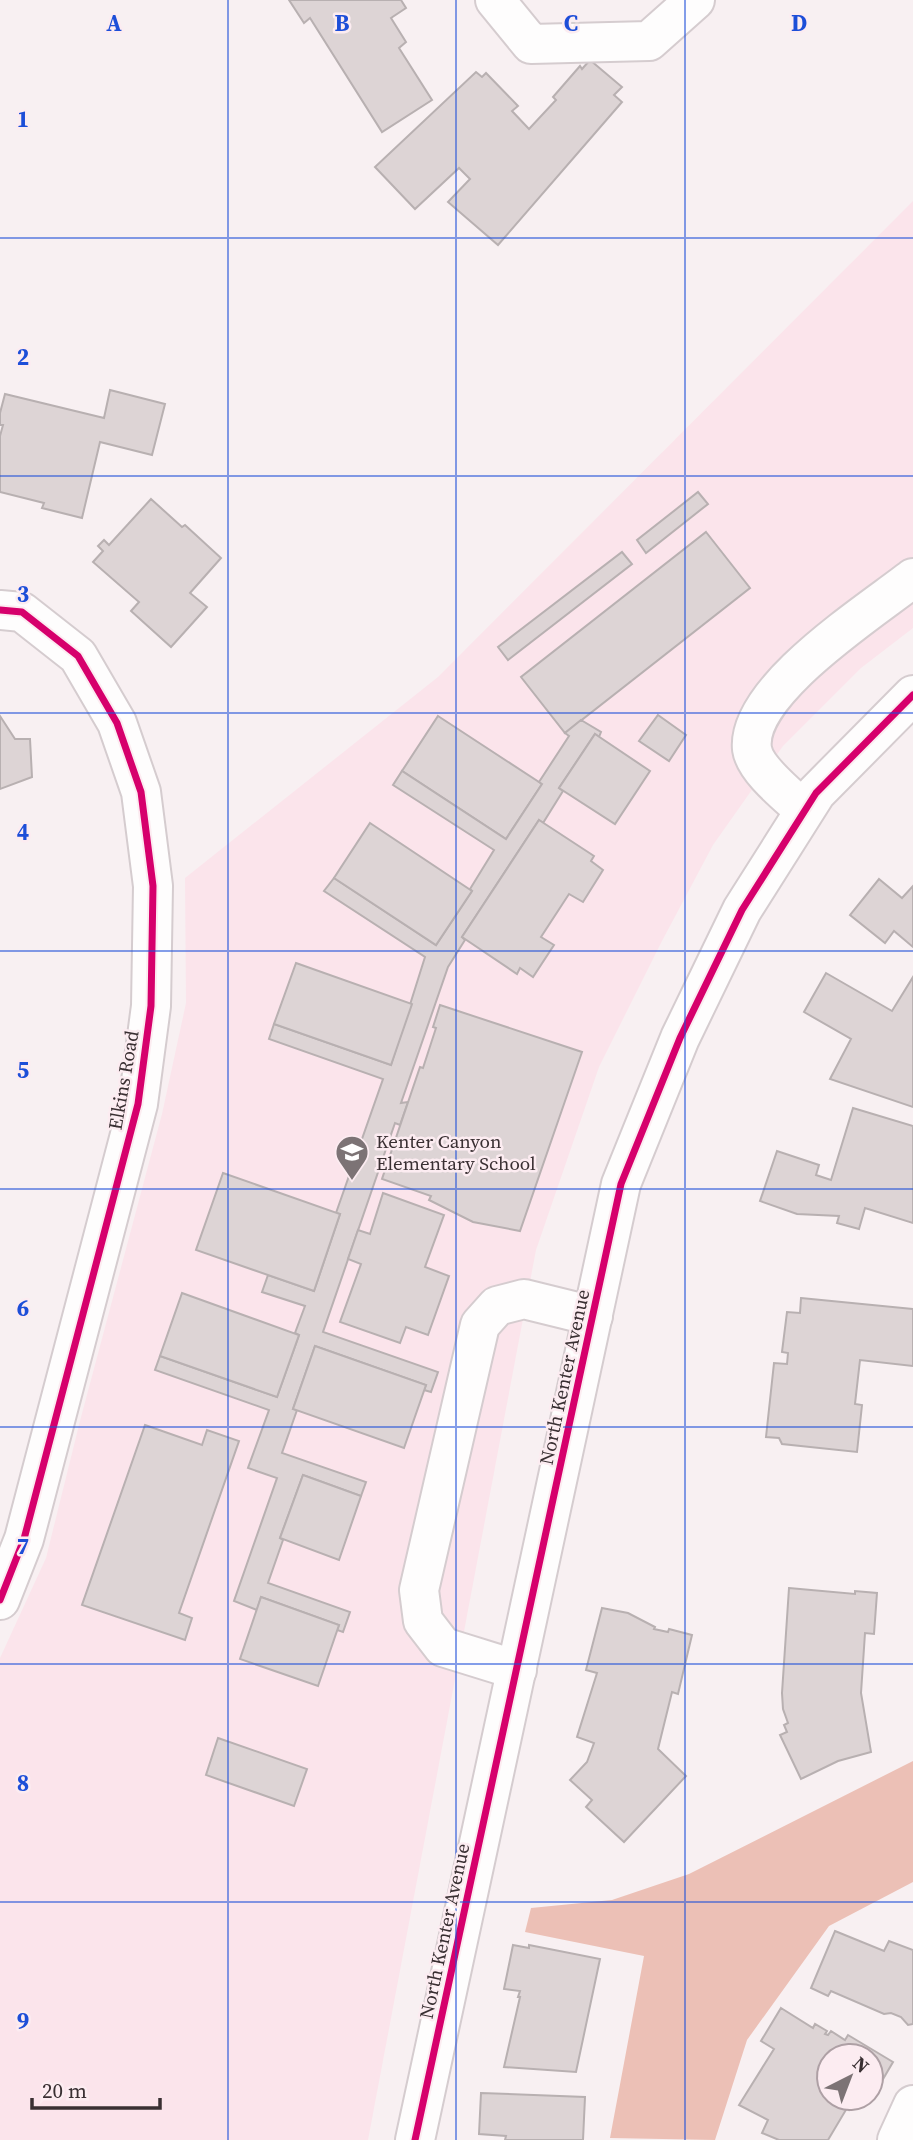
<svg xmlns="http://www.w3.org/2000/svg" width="913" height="2140" font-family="'Source Serif 4',serif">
  <rect width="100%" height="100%" fill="#f8f0f2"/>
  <path fill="#fbe4eb" d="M913,201V628L861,668L783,746L713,845L662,941L599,1067L536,1250L368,2140H0V1658L46,1558L80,1421L162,1114L186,1003L185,878L438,677Z"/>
  <path fill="#ecc0b6" d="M913,1761V1882L829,1926L747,2040L715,2140L610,2138L644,1956L525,1932L531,1908L612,1900L689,1874Z"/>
  <g fill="#ddd4d5" stroke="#b8b0b1" stroke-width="2">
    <path d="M289,0H401L406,8L391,18L406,42L399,48L432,100L382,132L310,18L304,23Z"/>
    <path d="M590,60L622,87L614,95L622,102L498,245L448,202L470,179L459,168L415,209L375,167L476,72L482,77L486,73L518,106L512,111L529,129L556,100L553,97L580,66L582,69Z"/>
    <path d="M110,390L165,404L152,455L100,442L82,518L42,508L44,503L0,492V436L3,425H0V413L5,394L104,418Z"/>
    <path d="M698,492L708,504L646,553L637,540Z"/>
    <path d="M151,499L182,527L185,525L221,558L190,593L207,607L171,647L131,611L139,602L93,562L103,551L98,546L104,540L109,545Z"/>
    <path d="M706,532L750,588L565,733L521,677Z"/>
    <path d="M622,552L632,564L508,660L498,647Z"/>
    <path d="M658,715L686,735L669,761L639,741Z"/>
    <path d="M0,716L15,739H30L32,777L0,789Z"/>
    <path d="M438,716L542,784L506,839L402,771Z"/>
    <path d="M581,720L601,732L599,737L595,734L559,788L563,791L543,823L539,820L462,937L465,940L448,967L401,1103L408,1102L400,1125L395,1123L323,1332L438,1372L431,1392L424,1390L426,1385L315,1346L293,1409L297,1410L282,1453L366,1482L361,1496L303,1475L280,1538L283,1540L268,1583L350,1612L343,1632L337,1630L339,1625L261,1597L257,1610L234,1601L277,1478L248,1468L269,1410L155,1370L160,1356L277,1397L299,1335L295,1333L305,1306L262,1292L268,1275L314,1291L340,1214L336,1213L383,1079L269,1039L274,1024L391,1065L425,957L324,891L334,878L436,945L472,891L470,889L494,850L393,785L402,771L506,839L542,784L539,782L569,736L565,733Z"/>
    <path d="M595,734L650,771L615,824L559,788Z"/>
    <path d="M539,820L594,856L591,861L603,870L583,902L569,894L541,937L554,945L533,977L520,968L517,974L462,937Z"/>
    <path d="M370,823L472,891L436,945L334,878Z"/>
    <path d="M879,879L902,898L913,886V947L894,931L885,943L850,915Z"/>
    <path d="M296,963L412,1004L391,1065L274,1024Z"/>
    <path d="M826,973L892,1011L913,977V1107L830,1079L851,1039L804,1012Z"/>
    <path d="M440,1005L582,1052L520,1231L473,1222L429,1200L431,1196L382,1179L420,1067L423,1068L436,1028L433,1027Z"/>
    <path d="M853,1108L913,1126V1223L865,1208L859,1229L837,1223L839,1216L797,1214L760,1201L777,1151L819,1165L816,1175L831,1180Z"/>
    <path d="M223,1173L340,1214L314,1291L196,1250Z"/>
    <path d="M383,1193L444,1215L425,1267L449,1276L428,1335L406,1327L400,1343L340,1322L361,1264L348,1259L358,1230L370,1234Z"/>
    <path d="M182,1293L299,1335L277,1397L160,1356Z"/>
    <path d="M801,1298L913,1309V1366L860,1360L855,1404L862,1405L857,1452L782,1444L779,1438L766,1437L774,1363L787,1364L788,1353L782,1352L787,1312L800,1313Z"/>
    <path d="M315,1346L426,1385L404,1448L293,1409Z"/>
    <path d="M145,1425L202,1445L207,1430L239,1441L179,1613L192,1618L185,1640L82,1605Z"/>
    <path d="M303,1475L361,1496L339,1560L280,1538Z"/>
    <path d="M789,1588L855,1594V1591L877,1593L874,1634L865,1633L861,1693L871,1752L838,1761L801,1779L780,1735L787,1732L784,1725L788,1723L783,1709L782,1693Z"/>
    <path d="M261,1597L339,1625L318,1686L240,1659Z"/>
    <path d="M602,1608L628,1613L655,1627L654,1629L668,1632L669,1629L692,1635L678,1694L672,1692L658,1749L686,1776L624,1842L586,1807L592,1800L570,1780L587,1762L594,1743L577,1737L597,1673L586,1670Z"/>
    <path d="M218,1738L307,1769L294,1806L206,1775Z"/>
    <path d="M835,1931L884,1951L889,1941L913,1950V2024L908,2025L901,2017L891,2013L884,2014L831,1991L828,1996L811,1988Z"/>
    <path d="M513,1945L529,1948V1945L600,1959L576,2072L504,2067L520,1997H518L520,1991L504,1989Z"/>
    <path d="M781,2008L813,2028L815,2024L827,2031L825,2034L828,2035L831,2031L845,2040L848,2035L893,2062L876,2091L871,2088V2056H829V2098H857L849,2110L847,2108L828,2140H779L762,2133L768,2120L739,2105L774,2049L761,2041Z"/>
    <path d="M481,2093L585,2097L583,2140H505L506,2136L479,2134Z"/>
  </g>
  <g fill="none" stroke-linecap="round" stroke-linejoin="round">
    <defs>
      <g id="minor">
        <path d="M495,0L531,44L649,41L695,0"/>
        <path d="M0,610L22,612L78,656L117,723L141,792L153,886L151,1006L138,1104L24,1539L0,1600"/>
        <path d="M804,810C789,796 755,770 752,749C745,691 871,611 913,578"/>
        <path d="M517,1670L443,1647L423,1621L419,1590L480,1325L497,1306L524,1299L593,1316"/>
        <path d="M415,2140L621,1184L680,1038L742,910L816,793L913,695"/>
        <path d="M897,2140L913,2105"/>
      </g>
    </defs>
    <use href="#minor" stroke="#d5cccf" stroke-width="42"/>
    <use href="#minor" stroke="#fefdfd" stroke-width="38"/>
    <defs>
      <g id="cycleway">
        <path d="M0,610L22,612L78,656L117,723L141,792L153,886L151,1006L138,1104L24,1539L0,1600"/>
        <path d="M415,2140L621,1184L680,1038L742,910L816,793L913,695"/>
      </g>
    </defs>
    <use href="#cycleway" stroke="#fcecf1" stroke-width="11"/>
    <use href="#cycleway" stroke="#d6006c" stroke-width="7"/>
  </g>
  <path fill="none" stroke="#1d4ed8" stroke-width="2" stroke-opacity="0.55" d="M228,0V2140M456,0V2140M685,0V2140M0,238H913M0,476H913M0,713H913M0,951H913M0,1189H913M0,1427H913M0,1664H913M0,1902H913"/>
  <defs>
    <symbol id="school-pin" viewBox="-11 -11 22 30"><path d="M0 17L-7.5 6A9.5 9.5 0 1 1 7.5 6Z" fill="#7c7375" stroke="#fcecf1"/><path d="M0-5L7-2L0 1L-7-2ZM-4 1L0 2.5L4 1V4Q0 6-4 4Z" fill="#fff"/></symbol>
  </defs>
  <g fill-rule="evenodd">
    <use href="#school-pin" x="333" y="1133" width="38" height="52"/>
  </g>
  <g text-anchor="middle" stroke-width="5" stroke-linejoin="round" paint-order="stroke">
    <g font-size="19" fill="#392f32" stroke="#fcecf1">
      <text transform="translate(123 1080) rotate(-80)" y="7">Elkins Road</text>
      <text transform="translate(564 1377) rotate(-78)" y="7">North Kenter Avenue</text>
      <text transform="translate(444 1931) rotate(-78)" y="7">North Kenter Avenue</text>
    </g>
    <g font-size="19" fill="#392f32" stroke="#fcecf1" text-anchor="start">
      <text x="376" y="1148">Kenter Canyon<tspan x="376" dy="22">Elementary School</tspan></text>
    </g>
  </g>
  <g font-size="23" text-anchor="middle" font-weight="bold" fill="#1d4ed8" stroke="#fcecf1" stroke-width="5" stroke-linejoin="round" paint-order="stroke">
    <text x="114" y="31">A</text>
    <text x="342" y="31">B</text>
    <text x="571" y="31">C</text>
    <text x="799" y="31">D</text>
    <text x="23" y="127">1</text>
    <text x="23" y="365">2</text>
    <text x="23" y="602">3</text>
    <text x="23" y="840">4</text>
    <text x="23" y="1078">5</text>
    <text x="23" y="1316">6</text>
    <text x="23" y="1554">7</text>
    <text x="23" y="1791">8</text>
    <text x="23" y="2029">9</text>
  </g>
  <g transform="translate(850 2077) rotate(42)"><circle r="33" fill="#fcecf1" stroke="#aea0a5" stroke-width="2"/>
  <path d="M0-5L12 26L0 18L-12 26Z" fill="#7c7375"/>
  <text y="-10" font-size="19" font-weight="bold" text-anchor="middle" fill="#392f32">N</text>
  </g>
  <path d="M32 2098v10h128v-10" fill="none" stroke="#392f32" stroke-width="3.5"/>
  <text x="42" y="2098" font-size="21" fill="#392f32" stroke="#fcecf1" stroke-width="5" paint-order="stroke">20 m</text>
</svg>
